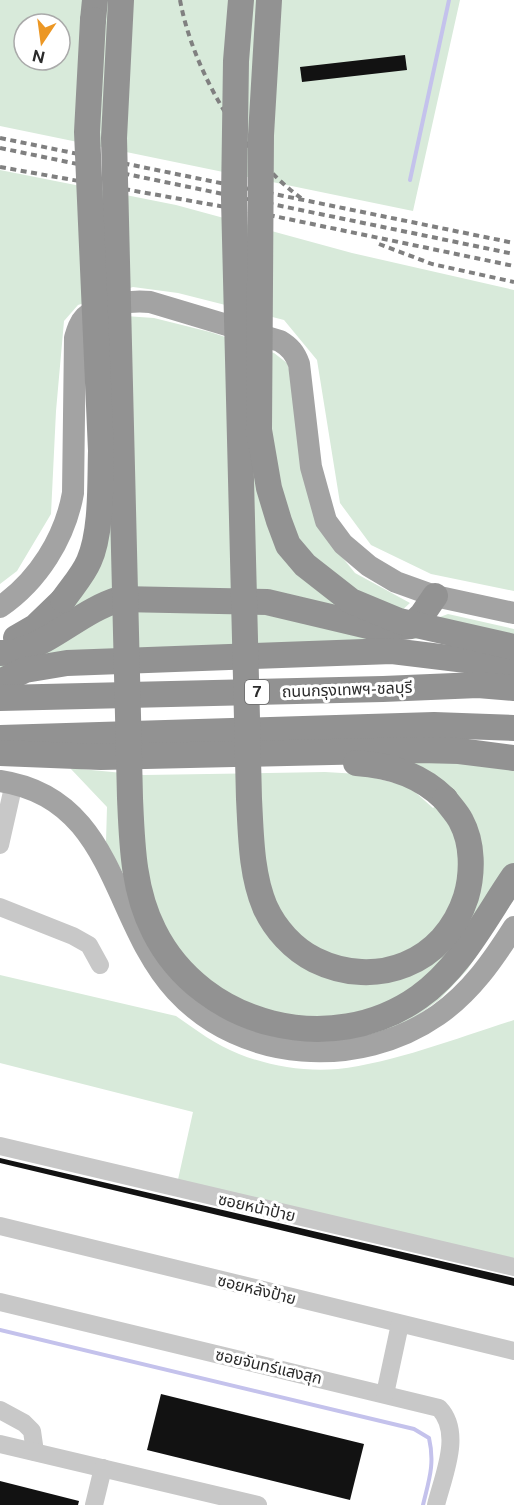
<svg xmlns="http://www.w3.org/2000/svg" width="514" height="1505" font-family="'Public Sans','Noto Sans Thai',sans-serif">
  <rect width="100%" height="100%" fill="#fff"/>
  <g fill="#d8eada" fill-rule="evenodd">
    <path d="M0,0H460L413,211L0,126ZM24,24H60V60H24Z"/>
    <path d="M0,170L176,205L352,253L514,290V591L431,574L371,545L340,503L317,360L284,320L178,293L133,287L78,305L64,321L56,411L51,514L17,571L0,584Z"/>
    <path d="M125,316L154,318L210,332L274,353L287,363L296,394L316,525L355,573L410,603L400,612L373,619L301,597L65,616L92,575Z"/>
    <path d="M268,609L388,636L448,614L514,629V635L346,641L0,668V665L113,612Z"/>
    <path d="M401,757L514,766V899L467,970L440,999L424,1011L406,1023L357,1040L188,993L106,842L107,807L70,768L144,775L325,772L359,774L403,785L415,792L433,808L452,793Z"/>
    <path d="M0,975L176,1016C196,1030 216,1045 239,1054C269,1066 305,1072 338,1069C393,1063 460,1037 514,1020V1263L177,1184L193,1112L0,1063Z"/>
  </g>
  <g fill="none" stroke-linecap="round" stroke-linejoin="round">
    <g stroke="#c4c2ec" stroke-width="4">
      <path d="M410,180L449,0"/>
      <path d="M0,1330L414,1429L429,1438C435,1464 429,1480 423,1505"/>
    </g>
  </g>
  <g fill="#121212">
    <path d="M405,55L407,70L302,82L300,67Z"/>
    <path d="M0,1158L514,1278V1286L0,1163Z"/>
    <path d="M161,1394L364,1444L350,1500L147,1450Z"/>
    <path d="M0,1481L79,1501L78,1505H0Z"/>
  </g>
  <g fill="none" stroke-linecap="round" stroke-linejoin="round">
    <g stroke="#c8c8c8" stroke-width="18">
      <path d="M0,845L14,783"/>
      <path d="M0,907L73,936L89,945L100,965"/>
      <path d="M0,1146L514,1267"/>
      <path d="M0,1226L514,1351"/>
      <path d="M0,1302L439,1408C463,1433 443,1476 436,1505"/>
      <path d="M385,1394L400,1324"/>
      <path d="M0,1410L24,1423L32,1431L35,1452"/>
      <path d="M0,1444L258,1505"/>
      <path d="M94,1505L103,1468"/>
    </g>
    <g stroke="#a3a3a3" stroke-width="22">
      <path d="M0,607C38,581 65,538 73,493L75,338C77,331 79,323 85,317C100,304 131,300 150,302L280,341C290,347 295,353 299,364L311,467L326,521L343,544L369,566L396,582L435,596L514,613"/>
      <path d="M0,781C116,798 111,921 176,991C242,1063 359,1070 438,1015C471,992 493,960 514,927"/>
    </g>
    <g stroke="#929292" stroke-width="26">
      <path d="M93,20L95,0"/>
      <path d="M16,638L35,627L63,600"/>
      <path d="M0,653C6,653 13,653 19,651C55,640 83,610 120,599L267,602L381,629L411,626L422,615L435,596"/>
      <path d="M0,682L25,670L67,663L392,651L514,666"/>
      <path d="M0,698L383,689L478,685L514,688"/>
      <path d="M0,738L434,725L514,728"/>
      <path d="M0,753L101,757L420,750L459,751L514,758"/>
      <path d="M356,763C389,765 421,775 445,799"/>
    </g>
    <g stroke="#808080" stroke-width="4" stroke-dasharray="6 4.5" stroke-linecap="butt">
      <path d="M180,0C193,71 243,156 301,198"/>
      <path d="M0,138L514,243"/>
      <path d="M0,148L514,254"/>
      <path d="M0,167L259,213L514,266"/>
      <path d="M379,244L432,264L514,282"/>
    </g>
    <g stroke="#929292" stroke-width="26">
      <path d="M121,0L114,138L130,798C132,844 133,890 154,931C202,1027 332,1059 419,997C462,966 485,918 514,876"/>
      <path d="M241,0L236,61L234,199L249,799C251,835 251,874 265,907C275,929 293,949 315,960C376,990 445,963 466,897C473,873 473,843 461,821C457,813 450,806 445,799"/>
      <path d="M269,0L261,135L259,430L269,488L279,521L288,545L305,565L351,601L399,621L514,647"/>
      <path d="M63,600C72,587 83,575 89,561C102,532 100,483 101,451L87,132L93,20"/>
    </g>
  </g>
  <g text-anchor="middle" stroke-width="6" stroke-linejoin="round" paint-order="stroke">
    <rect fill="#fff" stroke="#6b6b6b" stroke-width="1.5" x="245" y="680" width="24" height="24" rx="4.5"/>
    <g font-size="15" font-weight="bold" fill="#2b2b2b">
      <text x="257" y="697">7</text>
    </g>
    <g font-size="16" fill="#2b2b2b" stroke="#fff">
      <text transform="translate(347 689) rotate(-2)" y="6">ถนนกรุงเทพฯ-ชลบุรี</text>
      <text transform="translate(257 1207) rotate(13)" y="6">ซอยหน้าป้าย</text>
      <text transform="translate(257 1289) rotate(14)" y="6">ซอยหลังป้าย</text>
      <text transform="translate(269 1366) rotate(13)" y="6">ซอยจันทร์แสงสุก</text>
    </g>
  </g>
  <g transform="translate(42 42) rotate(193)"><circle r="28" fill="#ffffff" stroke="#aaaaaa" stroke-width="1.5"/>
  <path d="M0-4.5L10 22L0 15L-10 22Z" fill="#ec9724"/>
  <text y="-9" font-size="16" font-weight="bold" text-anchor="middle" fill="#2b2b2b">N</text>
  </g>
</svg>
